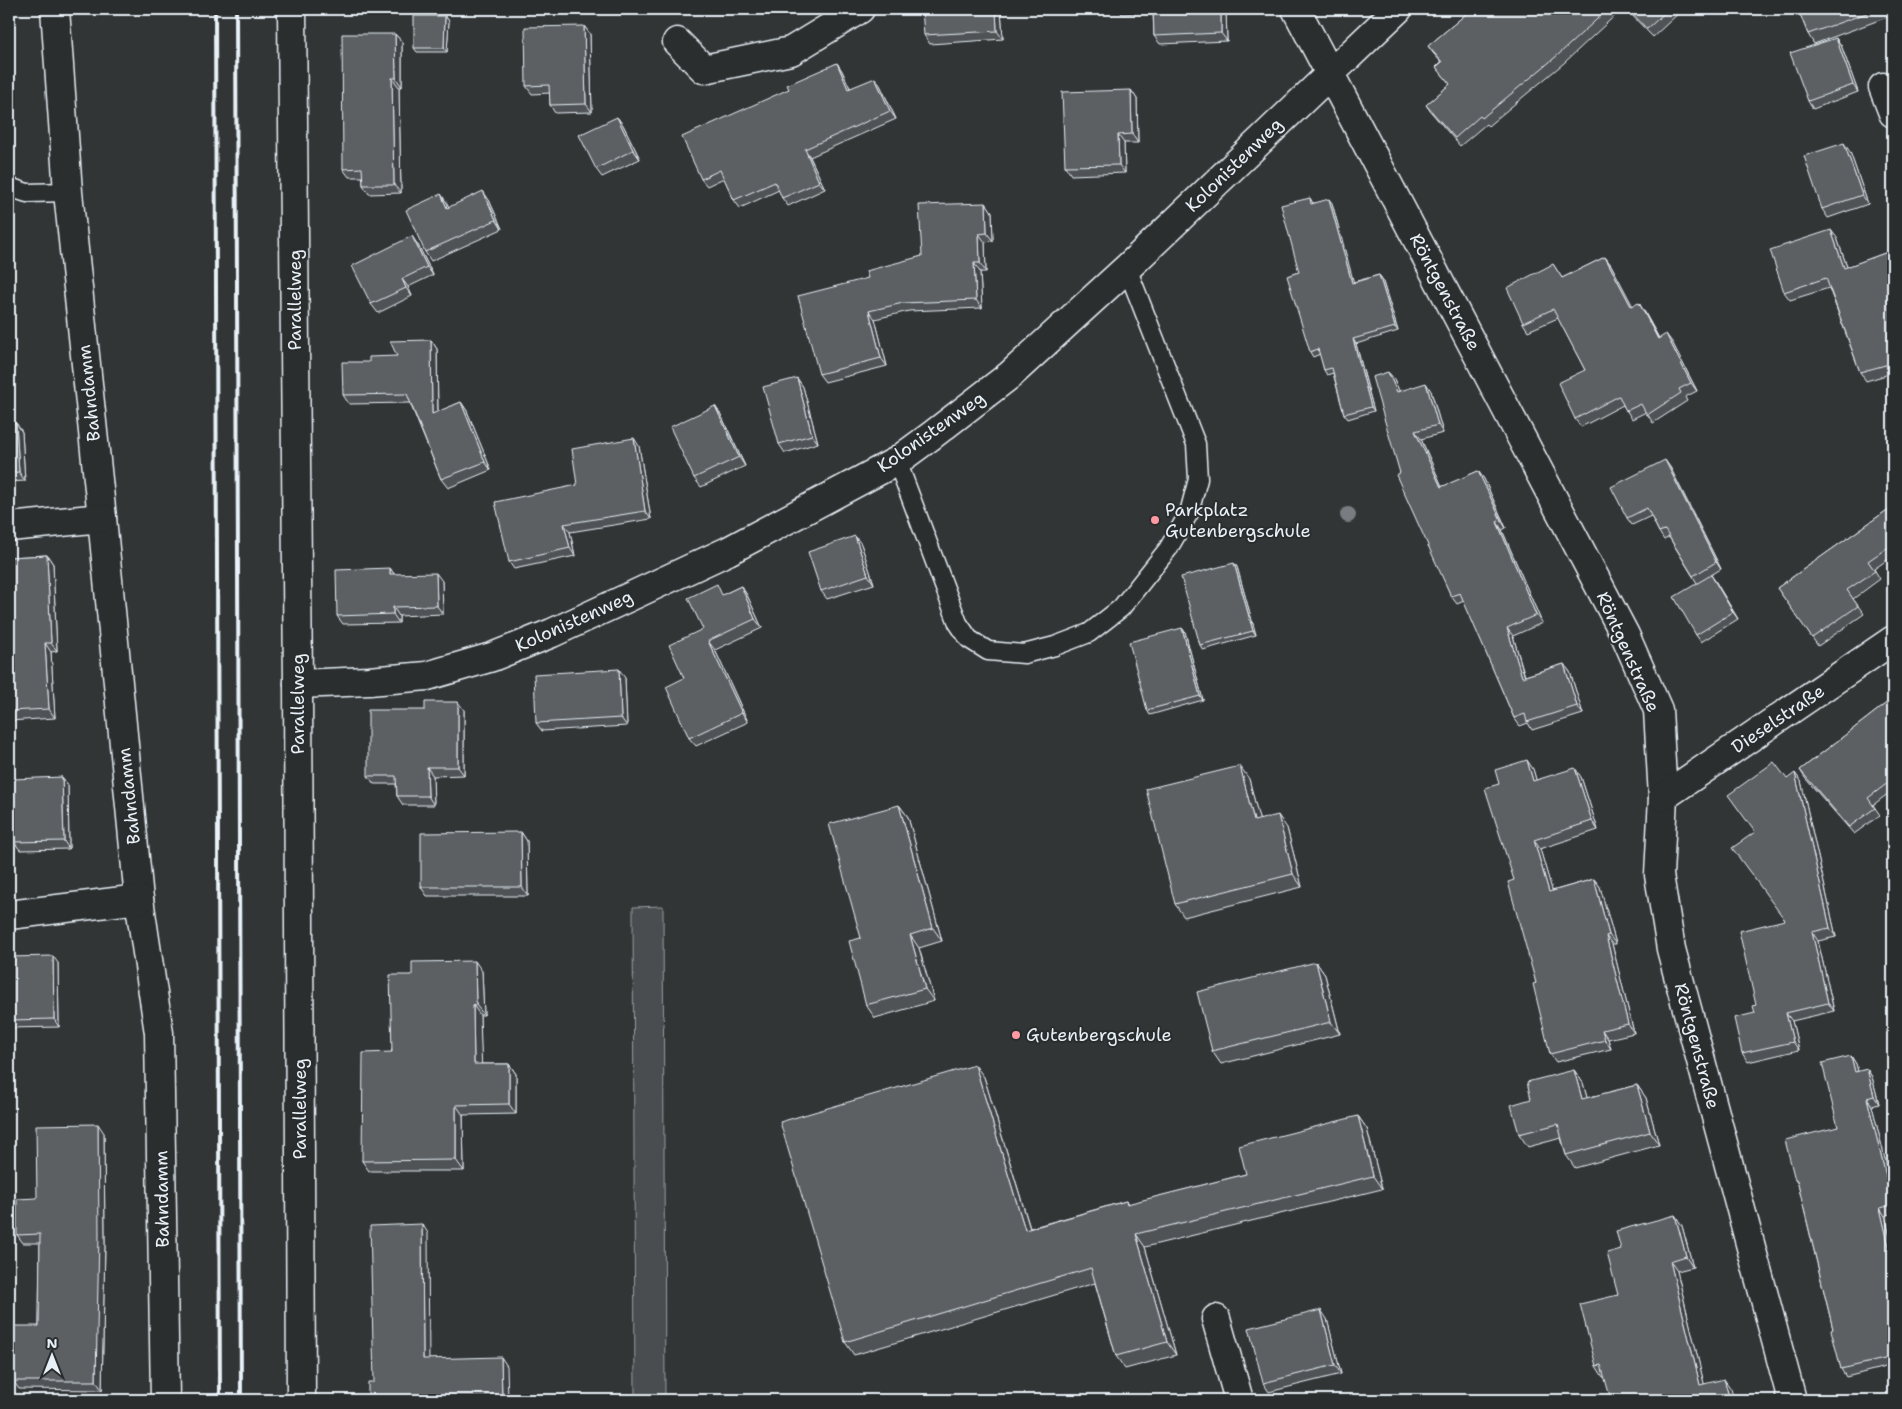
<svg xmlns="http://www.w3.org/2000/svg" width="1902" height="1409" font-family="'Shantell Sans',sans-serif">
  <rect width="100%" height="100%" fill="#323536"/>
  <filter id="ink" filterUnits="userSpaceOnUse"><feTurbulence type="fractalNoise" baseFrequency=".02" numOctaves="2"/><feDisplacementMap in="SourceGraphic" scale="10" xChannelSelector="R" yChannelSelector="G"/><feConvolveMatrix kernelMatrix="1 2 1 2 8 2 1 2 1" color-interpolation-filters="sRGB"/></filter>
  <g filter="url(#ink)">
    <path fill="#494d4f" stroke="#989fa4" d="M663,906L665,1400H635L633,907Z"/>
    <g fill="none" stroke-linecap="round" stroke-linejoin="round">
      <defs>
        <g id="lane">
          <path d="M9,187L27,193L68,192"/>
          <path d="M897,461L958,623L969,639L988,651L1024,654L1055,646L1089,633L1121,608L1168,549L1189,513L1198,479L1196,444L1127,268"/>
        </g>
        <g id="street">
          <path d="M55,9L68,192L102,518L139,899L159,1033L165,1400"/>
          <path d="M292,9L298,684L301,1400"/>
          <path d="M1296,9L1625,635L1658,710L1663,797L1659,875L1671,949L1792,1400"/>
          <path d="M677,42L704,69L791,51L860,9"/>
          <path d="M1883,87L1893,113"/>
          <path d="M9,527L102,518"/>
          <path d="M298,684L369,681L427,676L492,657L552,633L728,551L897,461L931,436L1010,375L1127,268L1398,9"/>
          <path d="M1663,797L1893,640"/>
          <path d="M9,915L139,899"/>
          <path d="M1216,1319L1239,1400"/>
        </g>
      </defs>
      <use href="#lane" stroke="#e8f1f8" stroke-width="21"/>
      <use href="#street" stroke="#e8f1f8" stroke-width="31"/>
      <use href="#lane" stroke="#2a2d2e" stroke-width="18"/>
      <use href="#street" stroke="#2a2d2e" stroke-width="28"/>
      <g stroke="#e8f1f8" stroke-width="4">
        <path d="M215,9L220,1400"/>
        <path d="M236,9L241,1400"/>
      </g>
    </g>
    <circle fill="#777d80" cx="1348" cy="515" r="8"/>
    <g fill="#4f5355" stroke="#e8f1f8">
      <path d="M1001,9L1003,39L930,44L924,35Z"/>
      <path d="M1118,9H1226L1227,41L1160,44L1154,36L1153,12L1122,14Z"/>
      <path d="M1472,9H1622L1564,63L1488,126L1486,124L1460,146L1431,112L1426,105L1450,84L1436,67L1441,62L1433,53L1428,46Z"/>
      <path d="M1626,9H1681L1682,10L1653,37Z"/>
      <path d="M1798,9H1893V15L1814,44L1808,34Z"/>
      <path d="M445,16L449,21L447,52H417L414,48Z"/>
      <path d="M584,26L590,34L592,112L555,113L550,105V93L532,94L526,86Z"/>
      <path d="M395,34L402,42V87H399L401,193L369,194L363,185V177H349L343,169Z"/>
      <path d="M1841,45L1858,92L1813,109L1808,101Z"/>
      <path d="M837,63L842,71L850,88L880,85L896,119L810,157L825,189L788,206L782,198L779,190L740,208L734,200L724,178L707,186L701,179L789,89Z"/>
      <path d="M1131,90L1137,99L1138,143H1124L1125,173L1071,175L1065,166Z"/>
      <path d="M617,117L623,125L640,159L602,177L596,169Z"/>
      <path d="M1850,152L1868,204L1828,218L1822,209Z"/>
      <path d="M441,194L449,207L489,200L502,229L431,261L425,252Z"/>
      <path d="M1310,198L1313,203H1332L1353,282L1379,275L1382,279L1398,331L1356,344L1374,411L1348,419L1344,414L1333,373L1327,375L1324,370L1320,354L1313,357L1310,352L1299,272Z"/>
      <path d="M986,203L992,212L993,241L985,242L986,272H980L982,308L909,311L875,319L887,366L825,382L819,374L868,278L922,256Z"/>
      <path d="M1837,238L1847,267L1893,250V373L1866,381L1860,372L1829,288L1790,300L1784,292Z"/>
      <path d="M418,245L433,275L408,287L412,296L378,313L371,304Z"/>
      <path d="M1605,257L1611,265L1632,306L1644,311L1659,338L1672,342L1697,391L1685,397L1687,401L1653,423L1646,412L1632,419L1623,405L1581,427L1575,419L1585,370L1558,318L1528,331L1523,323L1553,264L1562,278Z"/>
      <path d="M431,340L437,349L438,412L461,402L467,411L491,470L448,488L441,479L410,403L349,404L343,395L369,362L397,356Z"/>
      <path d="M1388,372L1394,379L1399,391H1431L1443,433L1421,439L1442,487L1478,471L1484,479L1506,528L1502,530L1542,623L1513,636L1525,676L1564,664L1570,672L1583,714L1532,730L1528,723L1520,726L1514,718L1464,601L1457,604L1451,596L1400,473Z"/>
      <path d="M797,378L803,387L818,443L785,453L779,444Z"/>
      <path d="M715,406L721,415L745,466L701,487L694,478Z"/>
      <path d="M16,423L22,432L25,481L9,482V424Z"/>
      <path d="M639,446L651,519L570,532L575,556L514,569L509,562L577,485Z"/>
      <path d="M1670,467L1721,569L1711,575L1738,619L1701,642L1696,635L1697,583L1669,537L1664,540L1659,532L1651,516L1632,525L1627,518Z"/>
      <path d="M1893,506V556L1874,569L1880,579L1853,599L1864,614L1818,646L1777,588Z"/>
      <path d="M861,544L874,584L827,599L821,591Z"/>
      <path d="M47,555L53,564L57,651L51,652L55,718L9,721V557Z"/>
      <path d="M1234,563L1237,567L1256,635L1203,650L1200,645Z"/>
      <path d="M390,568L394,574L442,581L443,614L399,616V623L343,624L337,616Z"/>
      <path d="M741,586L747,595L762,628L715,650L748,722L696,746L689,738L684,678L703,629L724,594Z"/>
      <path d="M1182,628L1185,632L1203,700L1150,715L1147,710Z"/>
      <path d="M625,678L627,726L542,731L536,723Z"/>
      <path d="M1893,698V790L1873,805L1880,815L1854,834L1805,778L1800,770Z"/>
      <path d="M464,710V775L433,776L434,805H403L397,796L396,784H374L368,776Z"/>
      <path d="M1533,769L1536,780L1581,777L1598,830L1540,849L1552,891L1594,879L1600,887L1616,944H1612L1634,1033L1608,1039L1611,1049L1556,1062L1550,1054L1536,983L1514,880L1499,784Z"/>
      <path d="M62,777L68,785L69,849L20,850L14,842V839H9V783Z"/>
      <path d="M1249,779L1259,819L1287,828L1302,887L1184,917L1175,904Z"/>
      <path d="M1787,779L1801,781L1836,937L1818,941L1834,1011L1792,1021L1799,1050L1748,1062L1742,1053L1784,920L1755,832Z"/>
      <path d="M899,805L908,817L942,941L919,948L934,1001L875,1018L866,1005L861,938Z"/>
      <path d="M521,832L527,841L528,896H427L421,887Z"/>
      <path d="M9,957L58,963L59,1027L9,1028Z"/>
      <path d="M1316,962L1325,975L1340,1034L1221,1064L1212,1051Z"/>
      <path d="M482,971L484,1015H480L481,1064H509L516,1074V1114L463,1115L464,1171H369L362,1161L412,975Z"/>
      <path d="M1851,1056L1856,1064L1858,1072L1867,1069L1872,1077L1879,1104L1872,1106L1893,1192V1213L1885,1216L1893,1250V1307L1892,1308L1893,1313V1365L1846,1377L1841,1369L1833,1329L1798,1184L1795,1180L1838,1127Z"/>
      <path d="M1574,1070L1583,1083L1587,1098L1637,1085L1646,1098L1659,1145L1575,1168L1566,1155L1561,1138L1528,1147L1519,1134L1531,1099Z"/>
      <path d="M984,1077L1030,1228L1126,1201L1129,1204L1246,1174L1358,1116L1367,1129L1382,1189L1145,1247L1176,1355L1125,1369L1116,1356L1095,1283L854,1355L845,1342Z"/>
      <path d="M104,1133L105,1244L102,1390L19,1389L13,1381L39,1326L40,1243H23L17,1235L37,1198Z"/>
      <path d="M1675,1215L1682,1226L1693,1267L1677,1271L1704,1384L1731,1389L1603,1377L1596,1366L1618,1295L1621,1249Z"/>
      <path d="M1327,1319L1341,1374L1269,1392L1263,1383Z"/>
    </g>
    <g fill="#404345" stroke="#e8f1f8">
      <path d="M996,9H1001L1003,39L997,31Z"/>
      <path d="M1221,9H1226L1227,41L1221,33Z"/>
      <path d="M445,16L449,21L447,52L444,48Z"/>
      <path d="M584,26L590,34L592,112L586,104Z"/>
      <path d="M395,34L402,42V87L396,78Z"/>
      <path d="M1836,38L1841,45L1858,92L1853,85Z"/>
      <path d="M837,63L842,71L854,97L848,89Z"/>
      <path d="M392,78L399,87L401,193L394,185Z"/>
      <path d="M875,78L880,85L896,119L890,111Z"/>
      <path d="M1131,90L1137,99L1138,143L1132,134Z"/>
      <path d="M617,117L623,125L640,159L633,150Z"/>
      <path d="M1118,135L1124,143L1125,173L1119,165Z"/>
      <path d="M1844,143L1850,152L1868,204L1862,195Z"/>
      <path d="M805,149L810,157L825,189L819,182Z"/>
      <path d="M483,191L489,200L502,229L496,220Z"/>
      <path d="M441,194L447,203L453,217L447,208Z"/>
      <path d="M1329,199L1332,203L1355,287L1352,283Z"/>
      <path d="M986,203L992,212L993,241L987,233Z"/>
      <path d="M1831,230L1837,238L1850,276L1844,268Z"/>
      <path d="M979,234L985,242L986,272L980,263Z"/>
      <path d="M412,236L418,245L433,275L427,267Z"/>
      <path d="M1605,257L1611,265L1637,314L1631,306Z"/>
      <path d="M974,263L980,272L982,308L976,300Z"/>
      <path d="M1379,275L1382,279L1398,331L1395,327Z"/>
      <path d="M402,279L408,287L412,296L406,288Z"/>
      <path d="M1639,303L1644,311L1663,347L1658,339Z"/>
      <path d="M869,311L875,319L887,366L881,358Z"/>
      <path d="M1666,334L1672,342L1697,391L1691,383Z"/>
      <path d="M1353,339L1356,344L1374,411L1371,407Z"/>
      <path d="M431,340L437,349L438,423L432,414Z"/>
      <path d="M1388,372L1394,379L1403,400L1397,392Z"/>
      <path d="M797,378L803,387L818,443L812,435Z"/>
      <path d="M1426,383L1431,391L1443,433L1438,425Z"/>
      <path d="M461,402L467,411L491,470L485,462Z"/>
      <path d="M715,406L721,415L745,466L739,457Z"/>
      <path d="M16,423L22,432L25,481L19,472Z"/>
      <path d="M1415,431L1421,439L1446,495L1441,487Z"/>
      <path d="M634,438L639,446L651,519L645,511Z"/>
      <path d="M1665,460L1670,467L1721,569L1716,562Z"/>
      <path d="M1478,471L1484,479L1506,528L1501,520Z"/>
      <path d="M1497,522L1502,530L1542,623L1536,615Z"/>
      <path d="M564,524L570,532L575,556L570,548Z"/>
      <path d="M855,536L861,544L874,584L868,575Z"/>
      <path d="M47,555L53,564L57,651L51,643Z"/>
      <path d="M1234,563L1237,567L1256,635L1253,631Z"/>
      <path d="M390,568L396,577L390,574Z"/>
      <path d="M436,573L442,581L443,614L437,606Z"/>
      <path d="M1711,575L1716,582L1738,619L1733,612Z"/>
      <path d="M741,586L747,595L762,628L755,619Z"/>
      <path d="M393,607L399,616V623L393,614Z"/>
      <path d="M1182,628L1185,632L1203,700L1200,696Z"/>
      <path d="M1507,628L1513,636L1527,685L1522,677Z"/>
      <path d="M708,641L715,650L748,722L742,713Z"/>
      <path d="M45,643L51,652L55,718L49,709Z"/>
      <path d="M1564,664L1570,672L1583,714L1577,706Z"/>
      <path d="M619,669L625,678L627,726L621,718Z"/>
      <path d="M458,702L464,710V775L458,767Z"/>
      <path d="M1527,760L1533,769L1539,790L1533,781Z"/>
      <path d="M1240,766L1249,779L1263,834L1254,821Z"/>
      <path d="M427,767L433,776L434,805L428,796Z"/>
      <path d="M1575,768L1581,777L1598,830L1592,821Z"/>
      <path d="M1795,773L1801,781L1836,937L1830,928Z"/>
      <path d="M62,777L68,785L69,849L64,841Z"/>
      <path d="M899,805L908,817L942,941L933,928Z"/>
      <path d="M1278,815L1287,828L1302,887L1293,874Z"/>
      <path d="M521,832L527,841L528,896L522,887Z"/>
      <path d="M1534,840L1540,849L1555,900L1549,892Z"/>
      <path d="M1594,879L1600,887L1616,944L1609,935Z"/>
      <path d="M1812,932L1818,941L1834,1011L1828,1003Z"/>
      <path d="M910,935L919,948L934,1001L925,989Z"/>
      <path d="M1606,936L1612,944L1634,1033L1628,1024Z"/>
      <path d="M53,956L58,963L59,1027L54,1019Z"/>
      <path d="M475,961L482,971L484,1015L476,1005Z"/>
      <path d="M1316,962L1325,975L1340,1034L1331,1022Z"/>
      <path d="M473,1005L480,1015L482,1075L474,1064Z"/>
      <path d="M1786,1013L1792,1021L1799,1050L1793,1042Z"/>
      <path d="M1602,1030L1608,1039L1611,1049L1605,1040Z"/>
      <path d="M1851,1056L1856,1064L1860,1080L1855,1072Z"/>
      <path d="M509,1064L516,1074V1114L509,1104Z"/>
      <path d="M975,1065L984,1077L1034,1242L1025,1230Z"/>
      <path d="M1867,1069L1872,1077L1879,1104L1874,1096Z"/>
      <path d="M1574,1070L1583,1083L1591,1112L1582,1099Z"/>
      <path d="M1637,1085L1646,1098L1659,1145L1650,1132Z"/>
      <path d="M1867,1098L1872,1106L1893,1192V1205Z"/>
      <path d="M456,1105L463,1115L464,1171L456,1160Z"/>
      <path d="M1358,1116L1367,1129L1382,1189L1373,1176Z"/>
      <path d="M98,1124L104,1133L105,1244L102,1390L96,1381Z"/>
      <path d="M1880,1208L1885,1216L1893,1250V1264Z"/>
      <path d="M1675,1215L1682,1226L1693,1267L1686,1256Z"/>
      <path d="M422,1224L428,1233L429,1368L423,1359Z"/>
      <path d="M1136,1234L1145,1247L1176,1355L1167,1342Z"/>
      <path d="M1670,1261L1677,1271L1707,1396L1700,1385Z"/>
      <path d="M1887,1300L1892,1308L1893,1313V1325Z"/>
      <path d="M1321,1310L1327,1319L1341,1374L1335,1365Z"/>
      <path d="M501,1357L507,1366L508,1400H502Z"/>
      <path d="M1724,1379L1731,1389L1734,1400H1730Z"/>
    </g>
    <g fill="#5c6063" stroke="#e8f1f8">
      <path d="M922,9H996L997,31L924,35Z"/>
      <path d="M1153,9H1221V33L1154,36Z"/>
      <path d="M1472,9H1608L1558,55L1482,118L1480,116L1455,138L1426,105L1450,84L1436,67L1442,62L1428,46Z"/>
      <path d="M1628,9H1669L1647,29Z"/>
      <path d="M1798,9H1878L1808,34Z"/>
      <path d="M414,16H445L444,48H414Z"/>
      <path d="M584,26L586,104L550,105L549,85L526,86L525,27Z"/>
      <path d="M342,34H395L396,78H392L394,185H363L362,168L343,169Z"/>
      <path d="M1836,38L1853,85L1808,101L1790,53Z"/>
      <path d="M837,63L848,89L875,78L890,111L805,149L819,182L782,198L775,182L734,200L720,170L701,179L682,137L789,89L787,85Z"/>
      <path d="M1131,90L1132,134L1118,135L1119,165L1065,166L1062,92Z"/>
      <path d="M617,117L633,150L596,169L579,135Z"/>
      <path d="M1844,143L1862,195L1822,209L1804,156Z"/>
      <path d="M483,191L496,220L425,252L406,210L441,194L447,208Z"/>
      <path d="M1310,198L1311,204L1329,199L1352,283L1379,275L1395,327L1353,339L1371,407L1344,414L1332,368L1324,370L1318,349L1310,352L1287,276L1299,272L1281,205Z"/>
      <path d="M986,203L987,233L979,234L980,263H974L976,300L903,303L869,311L881,358L819,374L798,296L868,278L866,271L922,256L919,205Z"/>
      <path d="M1831,230L1844,268L1893,250V363L1860,372L1826,278L1784,292L1770,250Z"/>
      <path d="M412,236L427,267L402,279L406,288L371,304L352,266Z"/>
      <path d="M1605,257L1631,306L1639,303L1658,339L1666,334L1691,383L1679,389L1681,393L1647,415L1641,404L1626,411L1619,396L1575,419L1558,383L1585,370L1553,309L1523,323L1507,288L1553,264L1562,278Z"/>
      <path d="M431,340L432,414L461,402L485,462L441,479L407,394L343,395L342,362H369V357L397,356L390,341Z"/>
      <path d="M1388,372L1397,392L1426,383L1438,425L1415,431L1441,487L1478,471L1501,520L1497,522L1536,615L1507,628L1522,677L1564,664L1577,706L1527,722L1525,714L1514,718L1460,593L1451,596L1396,475L1400,473L1372,377Z"/>
      <path d="M797,378L812,435L779,444L763,387Z"/>
      <path d="M715,406L739,457L694,478L670,427Z"/>
      <path d="M16,423L19,472L9,473V424Z"/>
      <path d="M634,438L645,511L564,524L570,548L509,562L495,502L577,485L572,449Z"/>
      <path d="M1665,460L1716,562L1693,576L1665,530L1659,532L1647,508L1627,518L1611,487Z"/>
      <path d="M1893,506V544L1868,561L1875,571L1847,590L1858,606L1812,638L1777,588Z"/>
      <path d="M855,536L868,575L821,591L808,552Z"/>
      <path d="M47,555L51,643H45L49,709L9,711V557Z"/>
      <path d="M1234,563L1253,631L1200,645L1181,577Z"/>
      <path d="M390,568V574L436,573L437,606L393,607V614L337,616L336,570Z"/>
      <path d="M1711,575L1733,612L1696,635L1674,597Z"/>
      <path d="M717,584L722,595L741,586L755,619L708,641L742,713L689,738L666,687L684,678L669,645L703,629L688,598Z"/>
      <path d="M1182,628L1200,696L1147,710L1129,642Z"/>
      <path d="M619,669L621,718L536,723L534,674Z"/>
      <path d="M1893,698V779L1868,798L1875,808L1849,827L1800,770Z"/>
      <path d="M425,702H458V767H427L428,796H397L396,776H368V710H425Z"/>
      <path d="M1527,760L1533,781L1575,768L1592,821L1534,840L1549,892L1594,879L1609,935L1606,936L1628,1024L1602,1030L1605,1040L1550,1054L1533,984L1536,983L1508,882L1514,880L1485,788L1499,784L1495,770Z"/>
      <path d="M1774,762L1787,779L1795,773L1830,928L1812,932L1828,1003L1786,1013L1793,1042L1742,1053L1734,1018L1755,1013L1753,1006L1756,1005L1739,931L1785,920L1732,848L1755,832L1728,795Z"/>
      <path d="M1240,766L1254,821L1278,815L1293,874L1175,904L1146,789Z"/>
      <path d="M62,777L64,841L14,842V830L9,831V783L13,782V779Z"/>
      <path d="M899,805L933,928L910,935L925,989L866,1005L849,941L861,938L829,824Z"/>
      <path d="M521,832L522,887H421V833Z"/>
      <path d="M53,956L54,1019L9,1020V957Z"/>
      <path d="M475,961L476,1005H473L474,1064H509V1104L456,1105V1160L362,1161L363,1053L392,1052L390,975H412V962Z"/>
      <path d="M1316,962L1331,1022L1212,1051L1197,992Z"/>
      <path d="M1851,1056L1855,1072L1867,1069L1874,1096L1867,1098L1893,1205L1880,1208L1893,1264V1299L1887,1300L1893,1325V1357L1841,1369L1831,1330L1833,1329L1797,1180H1795L1785,1140L1838,1127L1822,1063Z"/>
      <path d="M975,1065L1025,1230L1126,1201L1127,1204L1246,1174L1239,1146L1358,1116L1373,1176L1136,1234L1167,1342L1116,1356L1091,1268L845,1342L780,1122Z"/>
      <path d="M1574,1070L1582,1099L1637,1085L1650,1132L1566,1155L1558,1124L1519,1134L1511,1105L1531,1099L1527,1082Z"/>
      <path d="M98,1124L99,1235L96,1381H13V1326H39L40,1234L17,1235V1199L37,1198L36,1125Z"/>
      <path d="M1675,1215L1686,1256L1670,1261L1700,1385L1724,1379L1730,1400H1611L1601,1365L1596,1366L1580,1304L1618,1295L1607,1253L1621,1249L1616,1231Z"/>
      <path d="M422,1224L423,1359L501,1357L502,1400H368V1382H374L370,1226Z"/>
      <path d="M1321,1310L1335,1365L1263,1383L1249,1328Z"/>
    </g>
  </g>
  <g fill="#ff9aa2" stroke="#2a2d2e" stroke-width="2">
    <circle cx="1155" cy="520" r="5"/>
    <circle cx="1016" cy="1035" r="5"/>
  </g>
  <g text-anchor="middle" stroke-width="4" stroke-linejoin="round" paint-order="stroke">
    <g font-size="18" fill="#e8f1f8" stroke="#2a2d2e">
      <text transform="translate(1234 165) rotate(-44)" y="6">Kolonistenweg</text>
      <text transform="translate(1445 292) rotate(62)" y="6">Röntgenstraße</text>
      <text transform="translate(295 300) rotate(-90)" y="6">Parallelweg</text>
      <text transform="translate(89 393) rotate(-96)" y="6">Bahndamm</text>
      <text transform="translate(931 432) rotate(-35)" y="6">Kolonistenweg</text>
      <text transform="translate(574 621) rotate(-24)" y="6">Kolonistenweg</text>
      <text transform="translate(1628 652) rotate(66)" y="6">Röntgenstraße</text>
      <text transform="translate(298 704) rotate(-90)" y="6">Parallelweg</text>
      <text transform="translate(1778 719) rotate(-34)" y="6">Dieselstraße</text>
      <text transform="translate(129 796) rotate(-96)" y="6">Bahndamm</text>
      <text transform="translate(1697 1046) rotate(75)" y="6">Röntgenstraße</text>
      <text transform="translate(300 1109) rotate(-90)" y="6">Parallelweg</text>
      <text transform="translate(162 1199) rotate(-91)" y="6">Bahndamm</text>
    </g>
    <g font-size="18" fill="#e8f1f8" stroke="#2a2d2e" text-anchor="start">
      <text x="1165" y="516">Parkplatz<tspan x="1165" dy="21">Gutenbergschule</tspan></text>
      <text x="1026" y="1041">Gutenbergschule</text>
    </g>
  </g>
  <rect width="1902" height="1409" fill="none" stroke="#2a2d2e" stroke-width="30"/>
  <rect x="15" y="15" width="1872" height="1379" fill="none" stroke="#e8f1f8" stroke-width="2" filter="url(#ink)"/>
  <g transform="translate(52 1356)" stroke="#2a2d2e" stroke-width="4" paint-order="stroke">
  <path d="M0-4L9 19L0 12L-9 19Z" fill="#e8f1f8"/>
  <text y="-8" font-size="14" font-weight="bold" text-anchor="middle" fill="#e8f1f8">N</text>
  </g>
</svg>
